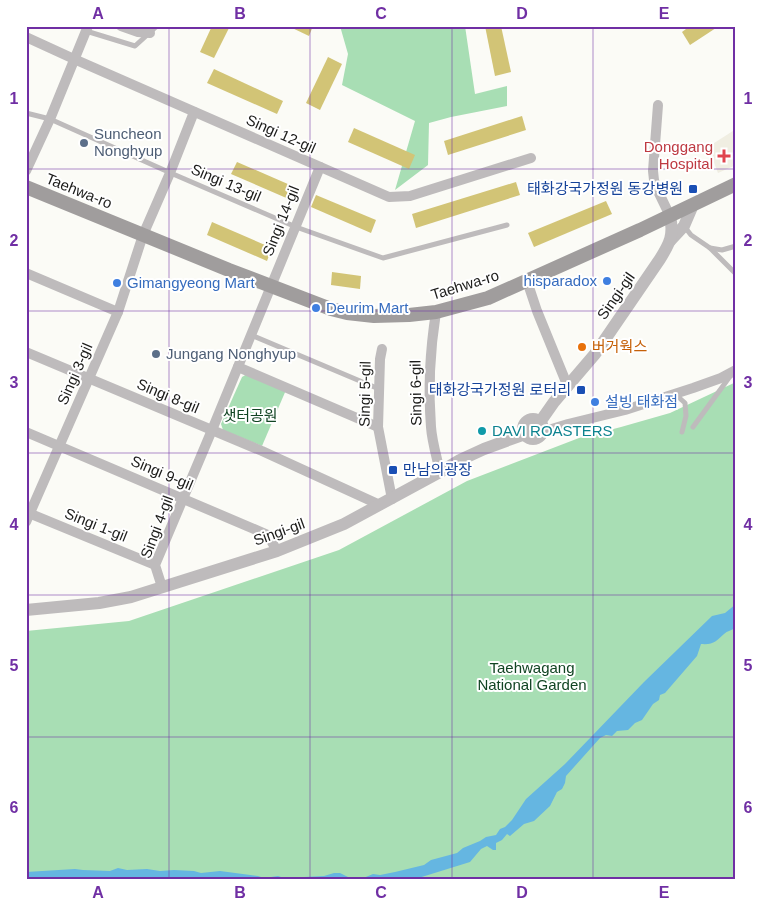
<svg xmlns="http://www.w3.org/2000/svg" width="762" height="906" font-family="Helvetica,'Noto Sans KR',sans-serif">
  <rect width="100%" height="100%" fill="#fbfbf6"/>
  <path fill="#f0eee2" d="M736,129V165L718,173L708,147Z"/>
  <g fill="#a8deb4">
    <path d="M340,26H465L475,94L507,86V106L451,117L429,123L428,165L395,190L415,121L342,85L348,54Z"/>
    <path d="M247,374L286,390L262,446L223,430L221,424L242,377Z"/>
    <path d="M736,382V880H26V631L129,621L339,550L467,481L579,438L621,427L670,413Z"/>
  </g>
  <path fill="#65b6e1" d="M736,604V628C732,630 727,631 724,634C716,641 714,645 701,644L697,656L665,693L660,695L659,700L653,704L642,720L635,723L628,730L617,731L612,736L606,735L600,738L566,776L565,783L562,789L557,792L550,806L534,821L524,824L510,836L507,834L502,840L496,843V850H493L487,846L481,849L470,862L412,880H26V872L75,869L83,870L110,871L118,868L127,870L147,869L160,871L174,870L194,871L201,873L220,871L258,876L264,878L278,876L284,878L324,876L334,873H340L348,877L361,879L373,874L380,875L395,872L424,865L431,860L457,853L463,848L480,841L486,837L496,835L500,829L505,827L512,820L526,799L565,764L644,682L712,616L725,613Z"/>
  <g fill="#d2c476">
    <path d="M212,26H230L214,58L200,52Z"/>
    <path d="M288,26H313L309,36Z"/>
    <path d="M485,26H501L511,72L495,76Z"/>
    <path d="M690,26H719L690,45L682,32Z"/>
    <path d="M328,57L342,64L320,110L306,103Z"/>
    <path d="M214,69L283,101L277,114L207,83Z"/>
    <path d="M522,116L526,130L448,155L444,141Z"/>
    <path d="M354,128L415,155L409,169L348,142Z"/>
    <path d="M237,162L297,188L291,200L231,174Z"/>
    <path d="M516,182L520,195L416,228L412,214Z"/>
    <path d="M316,195L376,220L371,233L311,207Z"/>
    <path d="M606,201L612,214L534,247L528,233Z"/>
    <path d="M212,222L272,248L267,261L207,235Z"/>
    <path d="M332,272L361,276L360,289L331,285Z"/>
  </g>
  <g fill="none" stroke-linecap="round" stroke-linejoin="round">
    <g stroke="#bebbbc" stroke-width="5">
      <path d="M86,31L135,46L157,26"/>
      <path d="M26,113L50,119L173,174L296,227L383,258L507,225"/>
      <path d="M684,226L691,235L710,248L736,274"/>
      <path d="M710,248L722,250L736,246"/>
      <path d="M251,335L379,389"/>
      <path d="M675,394L685,403L686,416L682,432"/>
      <path d="M693,427L731,375"/>
    </g>
    <g stroke="#bebbbc" stroke-width="10">
      <path d="M121,26L138,32L150,33"/>
      <path d="M26,37L74,59L389,197L410,196L531,158"/>
      <path d="M658,105L653,171L654,180L656,187L670,216"/>
      <path d="M26,171L50,119L88,26"/>
      <path d="M26,273L118,312"/>
      <path d="M527,281L537,311L568,387"/>
      <path d="M436,312C430,350 428,389 431,427C432,442 437,458 440,472"/>
      <path d="M382,349L380,359L378,427L392,499"/>
      <path d="M26,352L262,451L380,505"/>
      <path d="M238,367L378,427"/>
      <path d="M26,432L268,535L277,551"/>
      <path d="M542,432L568,424L625,410L693,388L721,378L736,370"/>
      <path d="M26,512L155,565"/>
      <path d="M26,522L118,312L143,235L170,173L194,112"/>
      <path d="M162,587L155,565L212,430L320,167"/>
    </g>
    <g stroke="#bebbbc" stroke-width="12">
      <path d="M670,241L684,226L693,205"/>
      <circle cx="533" cy="429" r="10"/>
      <path d="M540,422L554,402L595,354L660,259C670,243 674,235 670,216"/>
      <path d="M26,610L99,603L131,597L277,551L344,524L440,472L460,460L484,449L525,434"/>
    </g>
    <path stroke="#a09d9d" stroke-width="14" d="M26,187L229,270L331,309L347,313L374,316L409,315L436,312L488,298L640,230L736,184"/>
  </g>
  <path fill="none" stroke="#702fa4" stroke-width="1" stroke-opacity="0.55" d="M169,26V880M310,26V880M452,26V880M593,26V880M26,169H736M26,311H736M26,453H736M26,595H736M26,737H736"/>
  <g fill="#5c6f8a" stroke="#fff" stroke-width="2">
    <circle cx="84" cy="143" r="5"/>
    <circle cx="156" cy="354" r="5"/>
  </g>
  <path fill="#e0444e" stroke="#fff" stroke-width="2" d="M721.5 148.5h5v5h5v5h-5v5h-5v-5h-5v-5h5z"/>
  <g fill="#1a4fb4" stroke="#fff" stroke-width="2">
    <rect x="688" y="184" width="10" height="10" rx="2.5"/>
    <rect x="576" y="385" width="10" height="10" rx="2.5"/>
    <rect x="388" y="465" width="10" height="10" rx="2.5"/>
  </g>
  <g fill="#3f7fe0" stroke="#fff" stroke-width="2">
    <circle cx="607" cy="281" r="5"/>
    <circle cx="117" cy="283" r="5"/>
    <circle cx="316" cy="308" r="5"/>
    <circle cx="595" cy="402" r="5"/>
  </g>
  <circle fill="#e8710a" stroke="#fff" stroke-width="2" cx="582" cy="347" r="5"/>
  <circle fill="#0f9aa8" stroke="#fff" stroke-width="2" cx="482" cy="431" r="5"/>
  <g text-anchor="middle" stroke-width="4" stroke-linejoin="round" paint-order="stroke">
    <g font-size="15" fill="#4e5e75" stroke="#fff" text-anchor="start">
      <text x="94" y="139">Suncheon<tspan x="94" dy="17">Nonghyup</tspan></text>
      <text x="166" y="359">Jungang Nonghyup</text>
    </g>
    <g font-size="15" fill="#1c1c1a" stroke="#fff">
      <text transform="translate(281 134) rotate(24)" y="5">Singi 12-gil</text>
      <text transform="translate(226 183) rotate(23)" y="5">Singi 13-gil</text>
      <text transform="translate(79 191) rotate(22)" y="5">Taehwa-ro</text>
      <text transform="translate(281 221) rotate(-68)" y="5">Singi 14-gil</text>
      <text transform="translate(465 285) rotate(-17)" y="5">Taehwa-ro</text>
      <text transform="translate(616 296) rotate(-55)" y="5">Singi-gil</text>
      <text transform="translate(75 374) rotate(-66)" y="5">Singi 3-gil</text>
      <text transform="translate(416 393) rotate(-91)" y="5">Singi 6-gil</text>
      <text transform="translate(365 394) rotate(-89)" y="5">Singi 5-gil</text>
      <text transform="translate(168 396) rotate(23)" y="5">Singi 8-gil</text>
      <text transform="translate(162 473) rotate(23)" y="5">Singi 9-gil</text>
      <text transform="translate(96 525) rotate(22)" y="5">Singi 1-gil</text>
      <text transform="translate(157 527) rotate(-69)" y="5">Singi 4-gil</text>
      <text transform="translate(279 532) rotate(-20)" y="5">Singi-gil</text>
    </g>
    <g font-size="15" fill="#be3a42" stroke="#fff" text-anchor="end">
      <text x="713" y="152">Donggang<tspan x="713" dy="17">Hospital</tspan></text>
    </g>
    <g font-size="15" fill="#164399" stroke="#fff" text-anchor="end">
      <text x="683" y="194">태화강국가정원 동강병원</text>
      <text x="571" y="395">태화강국가정원 로터리</text>
      <text x="403" y="475" text-anchor="start">만남의광장</text>
    </g>
    <g font-size="15" fill="#366cbe" stroke="#fff" text-anchor="start">
      <text x="597" y="286" text-anchor="end">hisparadox</text>
      <text x="127" y="288">Gimangyeong Mart</text>
      <text x="326" y="313">Deurim Mart</text>
      <text x="605" y="407">설빙 태화점</text>
    </g>
    <g font-size="15" fill="#c56008" stroke="#fff" text-anchor="start">
      <text x="592" y="352">버거웍스</text>
    </g>
    <g font-size="15" fill="#114423" stroke="#fff">
      <text x="250" y="421">샛터공원</text>
      <text x="532" y="673">Taehwagang<tspan x="532" dy="17">National Garden</tspan></text>
    </g>
    <g font-size="15" fill="#0d838f" stroke="#fff" text-anchor="start">
      <text x="492" y="436">DAVI ROASTERS</text>
    </g>
  </g>
  <rect width="762" height="906" fill="none" stroke="#ffffff" stroke-width="55"/>
  <rect x="28" y="28" width="706" height="850" fill="none" stroke="#702fa4" stroke-width="2"/>
  <g font-size="16" text-anchor="middle" font-weight="bold" fill="#702fa4">
    <text x="98" y="19">A</text>
    <text x="240" y="19">B</text>
    <text x="381" y="19">C</text>
    <text x="522" y="19">D</text>
    <text x="664" y="19">E</text>
    <text x="14" y="104">1</text>
    <text x="748" y="104">1</text>
    <text x="14" y="246">2</text>
    <text x="748" y="246">2</text>
    <text x="14" y="388">3</text>
    <text x="748" y="388">3</text>
    <text x="14" y="530">4</text>
    <text x="748" y="530">4</text>
    <text x="14" y="671">5</text>
    <text x="748" y="671">5</text>
    <text x="14" y="813">6</text>
    <text x="748" y="813">6</text>
    <text x="98" y="898">A</text>
    <text x="240" y="898">B</text>
    <text x="381" y="898">C</text>
    <text x="522" y="898">D</text>
    <text x="664" y="898">E</text>
  </g>
</svg>
